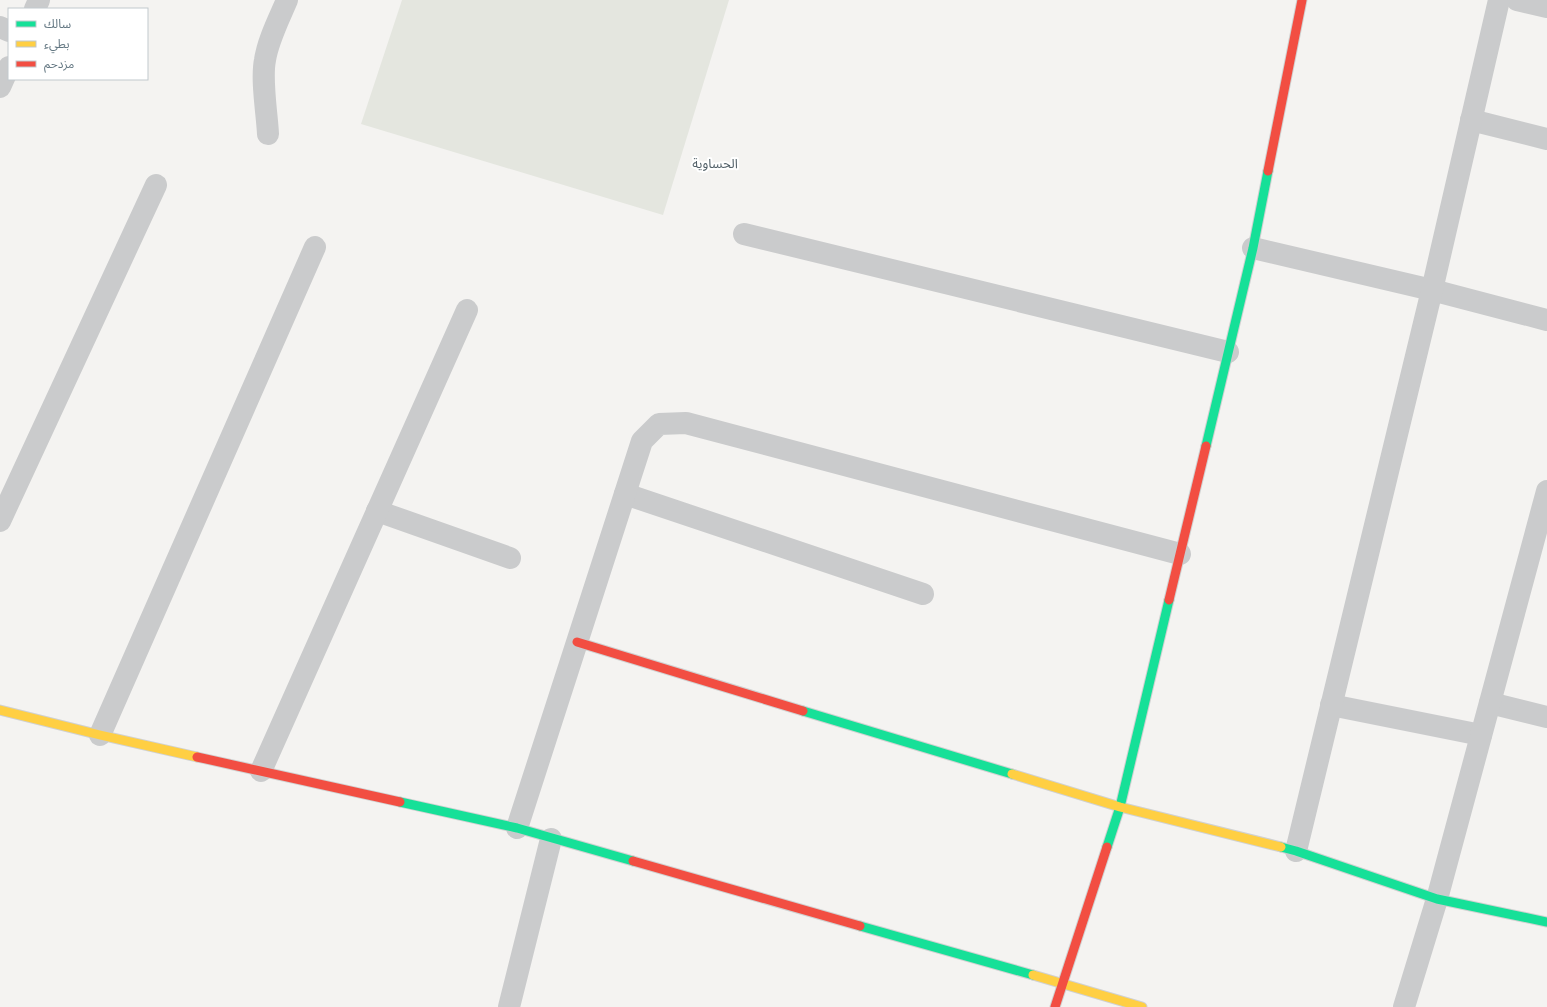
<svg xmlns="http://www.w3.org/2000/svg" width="1547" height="1007" font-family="Commissioner,'Noto Sans Arabic',sans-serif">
  <rect width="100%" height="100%" fill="#f4f3f1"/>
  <path fill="#e4e6df" d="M402,0H729L663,215L361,124Z"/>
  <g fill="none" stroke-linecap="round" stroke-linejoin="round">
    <defs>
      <g id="fast">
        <path d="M1206,446L1253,248L1268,171"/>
        <path d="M803,711L1012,774"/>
        <path d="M400,802L517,828L633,861"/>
        <path d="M1107,847L1120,807L1169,600"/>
        <path d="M1281,847L1296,851L1437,899L1547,922"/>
        <path d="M860,926L1033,975"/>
      </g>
      <g id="slow">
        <path d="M0,710L100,735L197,757"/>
        <path d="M1012,774L1120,807L1281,847"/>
        <path d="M1033,975L1142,1007"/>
      </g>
      <g id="jam">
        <path d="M1268,171L1302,0"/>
        <path d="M1169,600L1206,446"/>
        <path d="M577,642L803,711"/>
        <path d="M197,757L400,802"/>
        <path d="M633,861L860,926"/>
        <path d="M1055,1007L1107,847"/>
      </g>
    </defs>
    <use href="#fast" stroke="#d0d1d1" stroke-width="11"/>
    <use href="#slow" stroke="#d0d1d1" stroke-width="11"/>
    <use href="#jam" stroke="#d0d1d1" stroke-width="11"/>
    <g stroke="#cacbcc" stroke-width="22">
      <path d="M1517,0L1547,7"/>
      <path d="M35,9L39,0"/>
      <path d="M0,27L9,31"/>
      <path d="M0,87L9,67"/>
      <path d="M1471,120L1547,139"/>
      <path d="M268,134C267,113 261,80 265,60C268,40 279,19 287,0"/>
      <path d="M744,234L1228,352"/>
      <path d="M1253,248L1432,290L1547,320"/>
      <path d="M625,494L923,594"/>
      <path d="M377,511L510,558"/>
      <path d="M0,521L156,185"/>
      <path d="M1490,703L1547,717"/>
      <path d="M1331,705L1481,735"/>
      <path d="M100,735L315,247"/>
      <path d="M261,771L467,310"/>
      <path d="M517,828L642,441L659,424L686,423L1180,554"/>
      <path d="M1296,851L1432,290L1499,0"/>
      <path d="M509,1007L551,839"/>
      <path d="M1404,1007L1437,899L1547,491"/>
    </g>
    <use href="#fast" stroke="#16e098" stroke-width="9"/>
    <use href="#slow" stroke="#ffcf43" stroke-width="9"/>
    <use href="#jam" stroke="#f24e42" stroke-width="9"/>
  </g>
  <g text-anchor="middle" stroke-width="4" stroke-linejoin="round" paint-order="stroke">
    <g font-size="13" fill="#515f67" stroke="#fff">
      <text x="715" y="168">الحساوية</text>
    </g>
  </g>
  <rect x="8" y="8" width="140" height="72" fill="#ffffff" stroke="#c1c9cd"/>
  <rect x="16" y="21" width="20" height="6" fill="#16e098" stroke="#c1c9cd"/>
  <text x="44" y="28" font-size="12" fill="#637782">سالك</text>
  <rect x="16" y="41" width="20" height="6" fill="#ffcf43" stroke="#c1c9cd"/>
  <text x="44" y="48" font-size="12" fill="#637782">بطيء</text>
  <rect x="16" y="61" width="20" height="6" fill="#f24e42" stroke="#c1c9cd"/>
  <text x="44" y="68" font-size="12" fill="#637782">مزدحم</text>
</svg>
